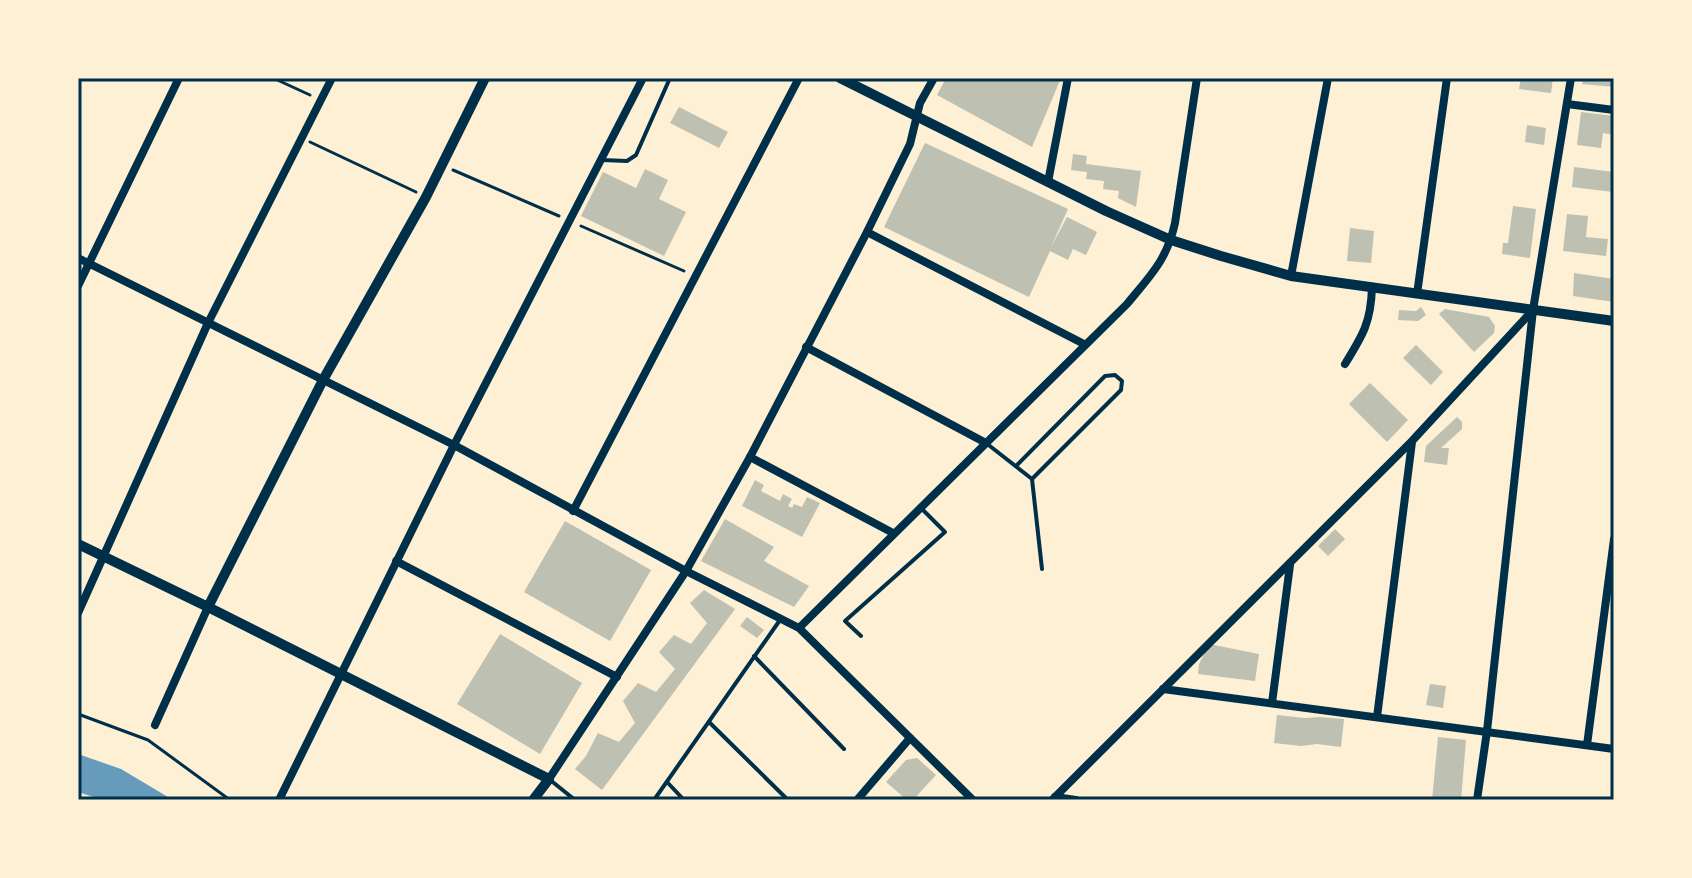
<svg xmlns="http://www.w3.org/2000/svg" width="1692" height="878" font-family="'Work Sans',sans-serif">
  <rect width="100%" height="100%" fill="#fdf0d5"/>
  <path fill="#669bbc" d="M78,754L121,769L173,800H103L78,792Z"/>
  <g fill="#bec0b2">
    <path d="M946,78H1061L1032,147L937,95Z"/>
    <path d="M1521,78H1553L1551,93L1519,89Z"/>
    <path d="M1583,78H1614V87L1582,84Z"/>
    <path d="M679,107L728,132L719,148L670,123Z"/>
    <path d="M1581,112L1614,116V135L1603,133L1601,148L1577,145Z"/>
    <path d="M1527,125L1546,128L1544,145L1525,142Z"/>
    <path d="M925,143L1068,209L1051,247L1067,217L1097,232L1086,255L1073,249L1068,260L1050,251L1029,297L884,227Z"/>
    <path d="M1073,154L1087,156L1086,164L1141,171L1136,207L1118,198L1119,191L1103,189L1104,181L1086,179L1087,172L1071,170Z"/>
    <path d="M1574,167L1614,172L1613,192L1572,187Z"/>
    <path d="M645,169L668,180L659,199L686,212L664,256L581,216L603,172L636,188Z"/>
    <path d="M1513,206L1536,209L1530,258L1502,254L1503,243H1508Z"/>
    <path d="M1567,214L1588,216L1586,237L1608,239L1606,256L1563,251Z"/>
    <path d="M1350,228L1374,231L1371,263L1347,261Z"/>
    <path d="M1574,273L1614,279V302L1573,296Z"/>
    <path d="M1421,307L1426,315L1418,321L1398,320L1399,310L1416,311Z"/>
    <path d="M1445,309L1489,317L1495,326L1494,333L1474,352L1439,314Z"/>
    <path d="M1416,345L1443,372L1431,385L1403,358Z"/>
    <path d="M1370,383L1408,420L1387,442L1349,404Z"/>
    <path d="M1457,417L1462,422V429L1441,448H1449L1447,465L1424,462L1426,446Z"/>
    <path d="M755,480L764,485L761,491L780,501L783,494L792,499L788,506L792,508L794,504L802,507L807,497L820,503L802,537L742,506Z"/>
    <path d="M725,519L774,547L764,561L809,586L794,607L701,561Z"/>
    <path d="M565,521L651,570L610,641L524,592Z"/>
    <path d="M1335,529L1345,539L1328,556L1318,546Z"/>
    <path d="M704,590L735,609L602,790L575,769L586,756L598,733L619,742L635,723L623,701L638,683L656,692L675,669L659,652L674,635L691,644L707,623L690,603Z"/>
    <path d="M747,617L764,630L757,638L740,626Z"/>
    <path d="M500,634L582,683L540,754L457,704Z"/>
    <path d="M1209,644L1259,654L1255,681L1198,674L1199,664Z"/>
    <path d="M1430,684L1446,686L1443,708L1426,705Z"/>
    <path d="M1277,715L1305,718L1320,717L1344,719L1341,747L1317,744L1301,746L1274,743Z"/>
    <path d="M1438,737L1466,740L1461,800H1432Z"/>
    <path d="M917,758L936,775L913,800H907L886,782L906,760Z"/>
  </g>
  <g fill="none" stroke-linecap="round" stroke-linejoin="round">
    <g stroke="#003049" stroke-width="3">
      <path d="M273,78L310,95"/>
      <path d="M310,142L416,192"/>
      <path d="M453,170L559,216"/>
      <path d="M581,226L684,271"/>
      <path d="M78,714L148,740L230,800"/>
    </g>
    <g stroke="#003049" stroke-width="4">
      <path d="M602,160L627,161L636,155L670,78"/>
      <path d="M986,443L1032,479L1042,569"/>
      <path d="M1016,466L1105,376L1115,375L1122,381L1121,390L1032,479"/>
      <path d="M861,636L845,621L945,532L921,508"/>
      <path d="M754,656L844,749"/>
      <path d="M709,722L788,800"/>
      <path d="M549,779L575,800"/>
      <path d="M667,782L684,800"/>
      <path d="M654,800L780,620"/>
    </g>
    <g stroke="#003049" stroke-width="8">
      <path d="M1567,104L1614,110"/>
      <path d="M1048,182L1068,78"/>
      <path d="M867,232L1084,344"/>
      <path d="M78,258L454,445L686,571L799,628L973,800"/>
      <path d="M1291,276L1328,78"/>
      <path d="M78,286L179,78"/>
      <path d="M1417,294L1447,78"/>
      <path d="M806,347L986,443"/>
      <path d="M1345,364C1363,335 1371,322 1372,287"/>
      <path d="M750,457L893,533"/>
      <path d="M573,511L799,78"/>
      <path d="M396,561L617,677"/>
      <path d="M78,613L208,323L332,78"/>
      <path d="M799,628L1127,304C1150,276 1167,260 1175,223L1197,78"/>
      <path d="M1163,689L1614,749"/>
      <path d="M1272,703L1290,565"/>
      <path d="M1377,717L1412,442"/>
      <path d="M155,725L208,607"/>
      <path d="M1587,745L1614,539"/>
      <path d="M549,779L686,571L750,457L867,232L910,144L920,103L934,78"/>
      <path d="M1055,797L1076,800"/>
      <path d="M279,800L454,445L643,78"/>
      <path d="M857,800L910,738"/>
      <path d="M1052,800L1412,441L1533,310"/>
      <path d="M1477,800L1487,731L1533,310L1571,78"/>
    </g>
    <g stroke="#003049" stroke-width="10">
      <path d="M840,78L1106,211L1171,240L1221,256L1291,276L1614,321"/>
      <path d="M78,544L208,607L549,779L533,800"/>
      <path d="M208,607L323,380L426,197L485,78"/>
    </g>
  </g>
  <rect width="1692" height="878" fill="none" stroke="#fdf0d5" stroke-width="160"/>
  <rect x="80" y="80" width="1532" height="718" fill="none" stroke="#003049" stroke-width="3"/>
</svg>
